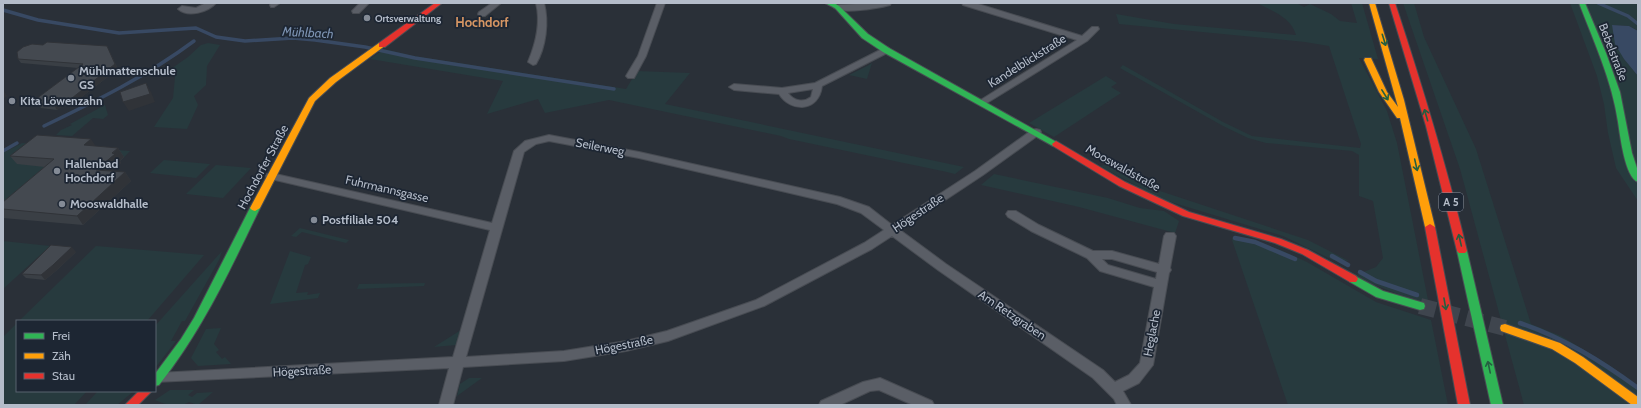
<svg xmlns="http://www.w3.org/2000/svg" width="1641" height="408" font-family="Cabin,sans-serif">
  <rect width="100%" height="100%" fill="#2a3038"/>
  <g fill="#273a3e">
    <path d="M1257,3H1296L1304,7L1310,4L1331,14L1340,21L1357,23L1351,3H1362L1378,59L1359,58L1387,111L1397,143L1429,305L1418,302L1362,280L1356,275L1376,267L1383,258L1373,201L1359,196V155L1352,151L1266,143L1248,138L1223,126L1120,68L1123,65L1223,122L1252,136L1360,148L1361,144L1329,46L1305,42L1119,24L1116,14L1174,24L1296,35C1291,17 1272,11 1257,3Z"/>
    <path d="M1403,3H1414L1424,37L1476,149L1531,324L1561,336L1609,365L1638,386V405H1524L1460,169Z"/>
    <path d="M1570,3H1638V31L1629,26L1612,25L1624,59L1638,76V201L1616,168L1608,133L1604,104L1597,76Z"/>
    <path d="M208,43L220,45L207,66L206,85L194,96L198,105L187,129L154,127L173,98L175,77L168,71L188,57L201,45Z"/>
    <path d="M384,49L413,56L626,89L637,71L690,73L665,104L964,167L955,174L947,172L789,139L781,136L609,100L545,113L538,99L487,114L503,81L370,59Z"/>
    <path d="M872,63L867,79L849,75L869,65Z"/>
    <path d="M1106,76L1117,83L1111,87L1121,93L1054,137L1029,123Z"/>
    <path d="M105,105L108,115L103,119L93,118L72,136L56,135L61,130L72,125L70,124Z"/>
    <path d="M22,143L130,151L108,174L3,203V153Z"/>
    <path d="M164,160L210,164L196,178L150,173Z"/>
    <path d="M1108,164L1151,188L1308,240L1349,261L1333,260L1283,236L1161,199L1100,166Z"/>
    <path d="M216,165L251,168L223,198L186,194Z"/>
    <path d="M994,174L1108,198L1140,208L1164,211L1179,221L1175,233L1079,207L981,185Z"/>
    <path d="M300,228L349,240L346,243L302,232L296,237L291,236Z"/>
    <path d="M1233,237L1254,241L1283,251L1307,262L1376,302L1431,320L1448,405H1288L1232,240Z"/>
    <path d="M3,241L50,246L3,289Z"/>
    <path d="M96,246L204,255L147,321H19Z"/>
    <path d="M222,251L219,260L185,321H182L171,341H176L155,368V326Z"/>
    <path d="M290,251L311,257L308,264L305,265L296,293L308,292L307,295L320,293L318,298L270,304Z"/>
    <path d="M425,283L424,286L357,289L359,284Z"/>
    <path d="M17,323V391H87L74,405H3V337Z"/>
    <path d="M221,328L214,344L219,350L216,352L222,359L225,357L231,364L198,366L191,358L206,329Z"/>
    <path d="M461,330L456,345L434,347Z"/>
    <path d="M469,378H482L457,396L460,384Z"/>
    <path d="M170,390H194L188,395L192,397L197,393L213,392L198,405L189,402C180,408 165,405 155,400Z"/>
    <path d="M98,391H134L117,405H85Z"/>
  </g>
  <path fill="#384963" d="M1612,25L1629,26L1638,31V76L1624,59L1615,44Z"/>
  <g fill="none" stroke-linecap="round" stroke-linejoin="round">
    <g stroke="#384963" stroke-width="3.5">
      <path d="M1598,3L1628,16L1638,24"/>
      <path d="M3,10L38,20L119,33L196,28L216,37L245,41L293,38L315,40L365,47L415,58L614,89"/>
      <path d="M44,126C96,101 147,76 194,41"/>
      <path d="M3,151L17,143"/>
    </g>
    <g stroke="#384963" stroke-width="4.5">
      <path d="M1235,238L1255,242L1295,259"/>
      <path d="M1332,256L1348,265"/>
      <path d="M1360,272L1376,281L1417,295"/>
      <path d="M1520,323C1564,338 1601,361 1638,388"/>
    </g>
    <path stroke="#3f454e" stroke-width="16" stroke-dasharray="16 8" stroke-linecap="butt" d="M1420,306L1505,328"/>
    <defs>
      <g id="street">
        <path d="M206,3H216C208,12 188,18 178,9L182,6L196,8Z"/>
        <path d="M271,3H280L274,7H271L270,5Z"/>
        <path d="M360,3H369L359,13H353L352,11Z"/>
        <path d="M492,3H501L485,16H479L478,14L479,12Z"/>
        <path d="M536,3H544C549,22 546,47 536,64L533,65L528,62C536,43 541,23 536,3Z"/>
        <path d="M657,3H665L646,56L634,78H628L626,76L638,56Z"/>
        <path d="M873,3H891L890,5C879,8 841,15 833,7L837,5Z"/>
        <path d="M962,3H975L1082,36L1092,27H1098L1099,29L1087,41L982,106L977,103L979,101L1077,40L963,5Z"/>
        <path d="M886,47L889,48L890,50L889,52L822,86C819,112 791,113 779,94L734,90L729,87L734,84L782,88L815,83ZM813,89L811,97C803,103 794,101 788,93Z"/>
        <path d="M1036,129L1040,130L1041,132L1040,134L983,175L900,230L946,264L1103,370L1115,382L1129,375L1140,363L1154,287L1100,271L1087,258L1031,231L1008,217L1006,214L1008,211H1016L1039,225L1093,251H1112L1159,264L1164,236L1166,233H1174L1176,236L1170,268L1171,270L1169,273L1153,365L1139,383L1123,391L1131,405H1117L1114,399L1093,378L938,270L892,236L872,249L764,306L668,341L626,351L564,361L463,367L453,405H439L449,368L155,382V374L158,373L453,357L490,230L271,179L267,178L266,176L267,174L271,173L492,223L514,151L525,141L549,135L639,152L840,197L869,207L892,225L975,171L1032,130ZM549,141L639,158L837,204L861,213L884,230L864,243L756,300L667,331L626,341L564,351L466,357L524,152L536,144ZM1102,259H1112L1157,272L1156,279L1108,265Z"/>
        <path d="M880,378L932,401L934,405H913L879,390L870,391L840,405H819L821,401L863,382Z"/>
      </g>
      <g id="fast">
        <path d="M825,3H834L839,6L868,34L889,48L1060,144L1059,146H1053L883,52L862,38L835,8Z"/>
        <path d="M1579,3H1585L1606,53L1620,92L1632,153L1638,171V182C1625,178 1620,135 1618,122C1612,81 1594,42 1579,3Z"/>
        <path d="M255,205L260,208C230,270 202,331 159,385L155,386V374L181,339L194,318L250,208Z"/>
        <path d="M1462,248L1465,249L1467,251L1503,405H1491L1457,251L1459,249Z"/>
        <path d="M1353,275L1383,291L1424,303L1425,306L1424,309L1420,310L1376,297L1350,282L1348,279L1350,276Z"/>
      </g>
      <g id="slow">
        <path d="M1369,3H1375L1404,100L1435,227L1430,230L1425,227L1400,118H1397L1379,92L1364,60L1365,58H1371L1387,92L1398,107Z"/>
        <path d="M379,43H385L386,45L336,82L315,101L260,208L255,211L252,210L250,208L309,98L330,78Z"/>
        <path d="M1505,324L1560,343L1583,357L1638,397V405H1632L1575,363L1552,349L1501,331L1500,328L1501,325Z"/>
      </g>
      <g id="jam">
        <path d="M435,3H442L385,47H379V43Z"/>
        <path d="M1389,3H1395C1422,85 1447,167 1467,251L1465,253H1459L1457,251L1426,126Z"/>
        <path d="M1056,141L1125,182L1189,212L1281,239L1308,250L1356,276L1358,279L1356,282H1350L1302,254L1275,243L1183,216L1119,186L1053,146L1052,144Z"/>
        <path d="M1430,224L1435,227L1470,405H1458L1425,227Z"/>
        <path d="M139,391H152L138,405H125Z"/>
      </g>
    </defs>
    <use href="#street" stroke="#484c53" stroke-width="2"/>
    <use href="#fast" stroke="#484c53" stroke-width="2"/>
    <use href="#slow" stroke="#484c53" stroke-width="2"/>
    <use href="#jam" stroke="#484c53" stroke-width="2"/>
    <use href="#street" fill="#5a5e66" fill-rule="evenodd"/>
    <use href="#fast" fill="#30b455" fill-rule="evenodd"/>
    <use href="#slow" fill="#ff9f0a" fill-rule="evenodd"/>
    <use href="#jam" fill="#e5322d" fill-rule="evenodd"/>
  </g>
  <g fill="#3a3f45">
    <path d="M109,51L118,69L70,106H63L57,110L41,108L38,104L39,103L36,99L78,68L21,63L18,59Z"/>
    <path d="M96,146L118,148L124,157L120,161L121,163L111,171L125,172L131,181L83,225L3,218V202L45,167L17,164L10,156Z"/>
    <path d="M76,252L57,270L45,280L26,278L22,274Z"/>
  </g>
  <g fill="#303338">
    <path d="M107,46L118,69L70,106L67,102Z"/>
    <path d="M146,83L151,92L155,102L129,111L123,102Z"/>
    <path d="M4,91L7,96L3,99V92Z"/>
    <path d="M60,102L63,106L57,110L54,105Z"/>
    <path d="M91,139L97,148L84,145Z"/>
    <path d="M118,148L124,157L120,161L121,163L102,179L96,170Z"/>
    <path d="M125,172L131,181L83,225L77,216Z"/>
    <path d="M72,247L76,252L57,270L45,280L41,275Z"/>
  </g>
  <g fill="#444950" stroke="#303338">
    <path d="M47,42L107,46L115,64L67,102H60L54,105L38,104L42,100L36,99L83,64L18,59L17,52L23,47L32,44L43,45Z"/>
    <path d="M146,83L150,94L123,102L120,92Z"/>
    <path d="M37,135L91,139L84,145L118,148L112,153L115,154L96,170L125,172L77,216L3,209V202L54,159L10,156Z"/>
    <path d="M51,245L72,247L53,265L41,275L22,274Z"/>
  </g>
  <defs><path id="oneway-shaft" d="M-6 0H5M1.5-3L5.5 0L1.5 3" fill="none" stroke-width="1.6" stroke-linecap="round" stroke-linejoin="round"/></defs>
  <g stroke="#255f41">
    <use href="#oneway-shaft" transform="translate(1384 40) rotate(73)"/>
    <use href="#oneway-shaft" transform="translate(1385 95) rotate(58)"/>
    <use href="#oneway-shaft" transform="translate(1426 115) rotate(-106)"/>
    <use href="#oneway-shaft" transform="translate(1416 165) rotate(77)"/>
    <use href="#oneway-shaft" transform="translate(1460 240) rotate(-103)"/>
    <use href="#oneway-shaft" transform="translate(1445 304) rotate(80)"/>
    <use href="#oneway-shaft" transform="translate(1489 367) rotate(-102)"/>
  </g>
  <g fill="#848b96" stroke="#1d2633" stroke-width="1.5">
    <circle cx="367" cy="18" r="4"/>
    <circle cx="71" cy="78" r="4"/>
    <circle cx="12" cy="101" r="4"/>
    <circle cx="57" cy="171" r="4"/>
    <circle cx="62" cy="204" r="4"/>
    <circle cx="314" cy="220" r="4"/>
  </g>
  <g text-anchor="middle" stroke-width="3.5" stroke-linejoin="round" paint-order="stroke">
    <g font-size="10" font-weight="bold" fill="#b4bcc9" stroke="#1d2633" text-anchor="start">
      <text x="375" y="22">Ortsverwaltung</text>
    </g>
    <rect fill="#1d2633" stroke="#878f9c" stroke-width="1" x="1439" y="193" width="24" height="18" rx="3"/>
    <g font-size="11" font-weight="bold" fill="#b4bcc9">
      <text x="1451" y="206">A 5</text>
    </g>
    <g font-size="12" fill="#b4bcc9" stroke="#1d2633">
      <text transform="translate(1613 52) rotate(69)" y="4">Bebelstraße</text>
      <text transform="translate(1027 61) rotate(-32)" y="4">Kandelblickstraße</text>
      <text transform="translate(600 147) rotate(11)" y="4">Seilerweg</text>
      <text transform="translate(263 167) rotate(-62)" y="4">Hochdorfer Straße</text>
      <text transform="translate(1123 168) rotate(29)" y="4">Mooswaldstraße</text>
      <text transform="translate(387 189) rotate(13)" y="4">Fuhrmannsgasse</text>
      <text transform="translate(918 213) rotate(-34)" y="4">Högestraße</text>
      <text transform="translate(1012 315) rotate(34)" y="4">Am Retzgraben</text>
      <text transform="translate(1152 333) rotate(-79)" y="4">Heglache</text>
      <text transform="translate(624 345) rotate(-11)" y="4">Högestraße</text>
      <text transform="translate(302 371) rotate(-3)" y="4">Högestraße</text>
    </g>
    <g font-size="12" font-weight="bold" fill="#b4bcc9" stroke="#1d2633" text-anchor="start">
      <text x="79" y="75">Mühlmattenschule<tspan x="79" dy="14">GS</tspan></text>
      <text x="20" y="105">Kita Löwenzahn</text>
      <text x="65" y="168">Hallenbad<tspan x="65" dy="14">Hochdorf</tspan></text>
      <text x="70" y="208">Mooswaldhalle</text>
      <text x="322" y="224">Postfiliale 504</text>
    </g>
    <g font-size="13" font-weight="bold" fill="#d59563" stroke="#1d2633">
      <text x="482" y="27">Hochdorf</text>
    </g>
    <g font-size="13" font-style="italic" fill="#7c92b1" stroke="#1d2633">
      <text transform="translate(308 32) rotate(3)" y="5">Mühlbach</text>
    </g>
  </g>
  <rect width="1641" height="408" fill="none" stroke="#b4bcc9" stroke-width="8"/>
  <rect x="16" y="320" width="140" height="72" fill="#1d2633" stroke="#59626f"/>
  <rect x="24" y="333" width="20" height="6" fill="#30b455" stroke="#59626f"/>
  <text x="52" y="340" font-size="12" fill="#b4bcc9">Frei</text>
  <rect x="24" y="353" width="20" height="6" fill="#ff9f0a" stroke="#59626f"/>
  <text x="52" y="360" font-size="12" fill="#b4bcc9">Zäh</text>
  <rect x="24" y="373" width="20" height="6" fill="#e5322d" stroke="#59626f"/>
  <text x="52" y="380" font-size="12" fill="#b4bcc9">Stau</text>
</svg>
